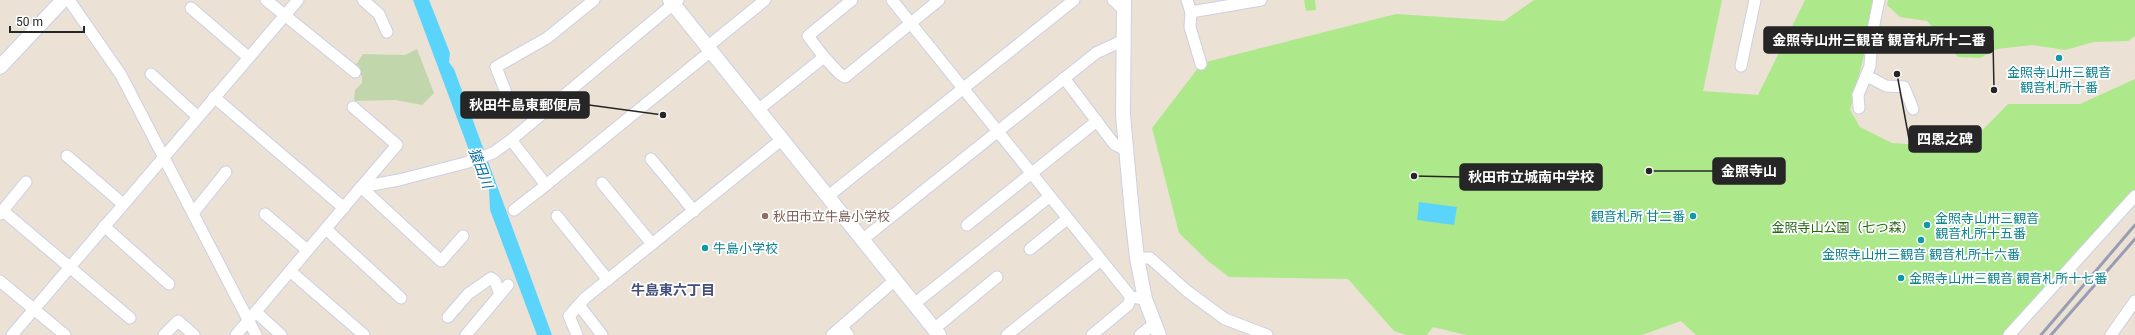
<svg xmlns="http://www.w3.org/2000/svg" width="2135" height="335" font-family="Roboto,'Noto Sans JP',sans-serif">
  <rect width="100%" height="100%" fill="#ebe1d5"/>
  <g fill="#ade98b">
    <path d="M1304,0H1315L1316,10L1306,11Z"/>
    <path d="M1534,0H1722L1703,91L1758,95L1805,0H1878L1850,110L1860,127L1892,143L1965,148L2008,104H2080L2135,79V194L2048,284L2003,335H1696L1681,321L1642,335H1466L1433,327L1427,335H1406L1394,331L1348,279L1229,277L1208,261L1179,233L1152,128L1202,63L1396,14L1504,21Z"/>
    <path d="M1888,0H2135V36L2128,41L2094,42L2065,50L2032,45L1997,49L1980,58L1958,57L1927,21L1900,17L1887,5Z"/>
  </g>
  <path fill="#c1d7ab" d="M417,49L434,93L422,105L395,100L355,101L354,98L355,90L362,83V76L354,68L363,54L405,55Z"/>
  <g fill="#5bd4fb">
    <path d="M413,0H429L450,53L449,62L454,69L552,335H537L490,210L489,189L470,153Z"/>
    <path d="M1419,202L1457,207L1454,225L1417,220Z"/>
  </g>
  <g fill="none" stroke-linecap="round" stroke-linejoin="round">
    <defs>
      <g id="minor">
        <path d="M69,0L121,75L256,335"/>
        <path d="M266,0L355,72"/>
        <path d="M363,0L379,14L387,32"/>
        <path d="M892,0L1131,297L1145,299"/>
        <path d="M1113,0L1124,10"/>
        <path d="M1187,0L1191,12L1190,27L1201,64"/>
        <path d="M191,8L248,57"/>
        <path d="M1191,12L1261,0"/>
        <path d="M707,47L765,0"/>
        <path d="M824,57L840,74L845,77L939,0"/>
        <path d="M1741,66L1755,0"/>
        <path d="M151,74L198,117"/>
        <path d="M1867,76L1886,86L1904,87L1913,109"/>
        <path d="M1064,78L1114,144L1126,150"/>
        <path d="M214,97L344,208"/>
        <path d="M508,98L496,67L547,38L594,0"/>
        <path d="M353,107L397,145L361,187L441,261L463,236"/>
        <path d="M1859,108L1858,95L1870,66L1872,34L1879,0"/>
        <path d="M758,110L824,57L808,36L852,0"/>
        <path d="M511,140L546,185L711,51"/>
        <path d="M67,156L123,204"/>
        <path d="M651,159L694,211"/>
        <path d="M602,183L652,244"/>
        <path d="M827,197L1074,0"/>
        <path d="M514,210L546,185"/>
        <path d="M3,211L130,318"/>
        <path d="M193,213L226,172"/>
        <path d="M0,214L26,182"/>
        <path d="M265,214L307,250"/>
        <path d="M557,216L608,280"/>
        <path d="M967,225L1097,121"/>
        <path d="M104,226L169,284"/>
        <path d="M326,229L401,298"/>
        <path d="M862,240L1096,53L1124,40"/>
        <path d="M1030,249L1067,219"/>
        <path d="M1137,258H1150L1187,291L1225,319L1267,335"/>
        <path d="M290,271L364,335"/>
        <path d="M0,281L65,335"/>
        <path d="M914,304L1049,197"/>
        <path d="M579,305L602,335"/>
        <path d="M256,312L281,335"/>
        <path d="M448,317L468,294L491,278L495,281L500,294"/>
        <path d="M842,327L848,335"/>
        <path d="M934,329L997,277"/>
        <path d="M12,335L298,0"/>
        <path d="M164,335L178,321L194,335"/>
        <path d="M236,335L361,187L399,180L465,163L493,153L511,140L678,0"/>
        <path d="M466,335L508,285"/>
        <path d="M577,335L569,316L585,298L781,140"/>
        <path d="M832,335L895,280"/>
        <path d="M1007,335L1101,260"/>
        <path d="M1092,335L1128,305L1131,297"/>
        <path d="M1140,335L1155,323"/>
        <path d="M2009,335L2135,196"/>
        <path d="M2111,335L2135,301"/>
      </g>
      <g id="tertiary">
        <path d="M670,0L939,335"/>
        <path d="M1124,0L1123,115L1132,213L1137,258L1145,299L1159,335"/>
        <path d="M0,67L63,0"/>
      </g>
    </defs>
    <use href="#minor" stroke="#cbd0e2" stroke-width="13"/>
    <use href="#tertiary" stroke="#cbd0e2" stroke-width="16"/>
    <use href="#minor" stroke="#fff" stroke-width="11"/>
    <use href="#tertiary" stroke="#fff" stroke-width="14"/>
    <g stroke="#989db3" stroke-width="3">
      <path d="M2041,335L2135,225"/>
      <path d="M2051,335L2135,239"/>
    </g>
  </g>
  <g fill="#0f9aa8" stroke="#fff" stroke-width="1.5">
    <circle cx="2059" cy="58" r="4"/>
    <circle cx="1693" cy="216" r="4"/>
    <circle cx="1927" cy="225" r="4"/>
    <circle cx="1921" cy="240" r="4"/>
    <circle cx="705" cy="248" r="4"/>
    <circle cx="1901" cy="278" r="4"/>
  </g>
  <circle fill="#8d6e63" stroke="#fff" stroke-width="1.5" cx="765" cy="216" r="4"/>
  <g text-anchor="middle" stroke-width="3.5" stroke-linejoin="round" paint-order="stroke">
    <g font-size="13" fill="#0d838f" stroke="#fff" text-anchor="start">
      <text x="2059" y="77" text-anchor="middle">金照寺山卅三観音<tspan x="2059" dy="15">観音札所十番</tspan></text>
      <text x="1685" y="221" text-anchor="end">観音札所 甘二番</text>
      <text x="1935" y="223">金照寺山卅三観音<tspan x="1935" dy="15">観音札所十五番</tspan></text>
      <text x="713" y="253">牛島小学校</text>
      <text x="1921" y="259" text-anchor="middle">金照寺山卅三観音 観音札所十六番</text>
      <text x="1909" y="283">金照寺山卅三観音 観音札所十七番</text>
    </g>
    <g font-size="13" fill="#785e54" stroke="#fff" text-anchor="start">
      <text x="773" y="221">秋田市立牛島小学校</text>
    </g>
    <g font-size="13" fill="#266811" stroke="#fff">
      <text x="1843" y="232">金照寺山公園（七つ森）</text>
    </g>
    <g font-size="14" font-style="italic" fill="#006ea1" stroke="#fff">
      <text transform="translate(481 168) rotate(69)" y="5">猿田川</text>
    </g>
    <g font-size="14" font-weight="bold" fill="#434e7b" stroke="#fff">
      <text x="673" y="295">牛島東六丁目</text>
    </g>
  </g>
  <path fill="none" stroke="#262626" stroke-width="1.5" d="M1994 90L1993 40M663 115L589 105M1897 74L1909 139M1649 171L1713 171M1414 176L1460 177"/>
  <g fill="#262626" stroke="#fff" stroke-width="1.5">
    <circle cx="1994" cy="90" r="4"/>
    <circle cx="663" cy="115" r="4"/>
    <circle cx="1897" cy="74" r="4"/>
    <circle cx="1649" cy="171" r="4"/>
    <circle cx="1414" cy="176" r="4"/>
  </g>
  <g fill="#262626" stroke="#262626" stroke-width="1.5">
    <rect x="1764" y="27" width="229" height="26" rx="4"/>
    <rect x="461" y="92" width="128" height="26" rx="4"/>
    <rect x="1909" y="126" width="72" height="26" rx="4"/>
    <rect x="1713" y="158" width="72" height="26" rx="4"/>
    <rect x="1460" y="164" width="142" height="26" rx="4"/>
  </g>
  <g font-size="14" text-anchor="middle" font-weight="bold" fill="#fff">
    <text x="1879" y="45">金照寺山卅三観音 観音札所十二番</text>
    <text x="525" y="110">秋田牛島東郵便局</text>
    <text x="1945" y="144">四恩之碑</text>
    <text x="1749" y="176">金照寺山</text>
    <text x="1531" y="182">秋田市立城南中学校</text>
  </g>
  <path d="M10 26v6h74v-6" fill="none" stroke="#262626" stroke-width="2"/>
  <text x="16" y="26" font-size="12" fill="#262626" stroke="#ffffff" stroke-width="3" paint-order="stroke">50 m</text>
</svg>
